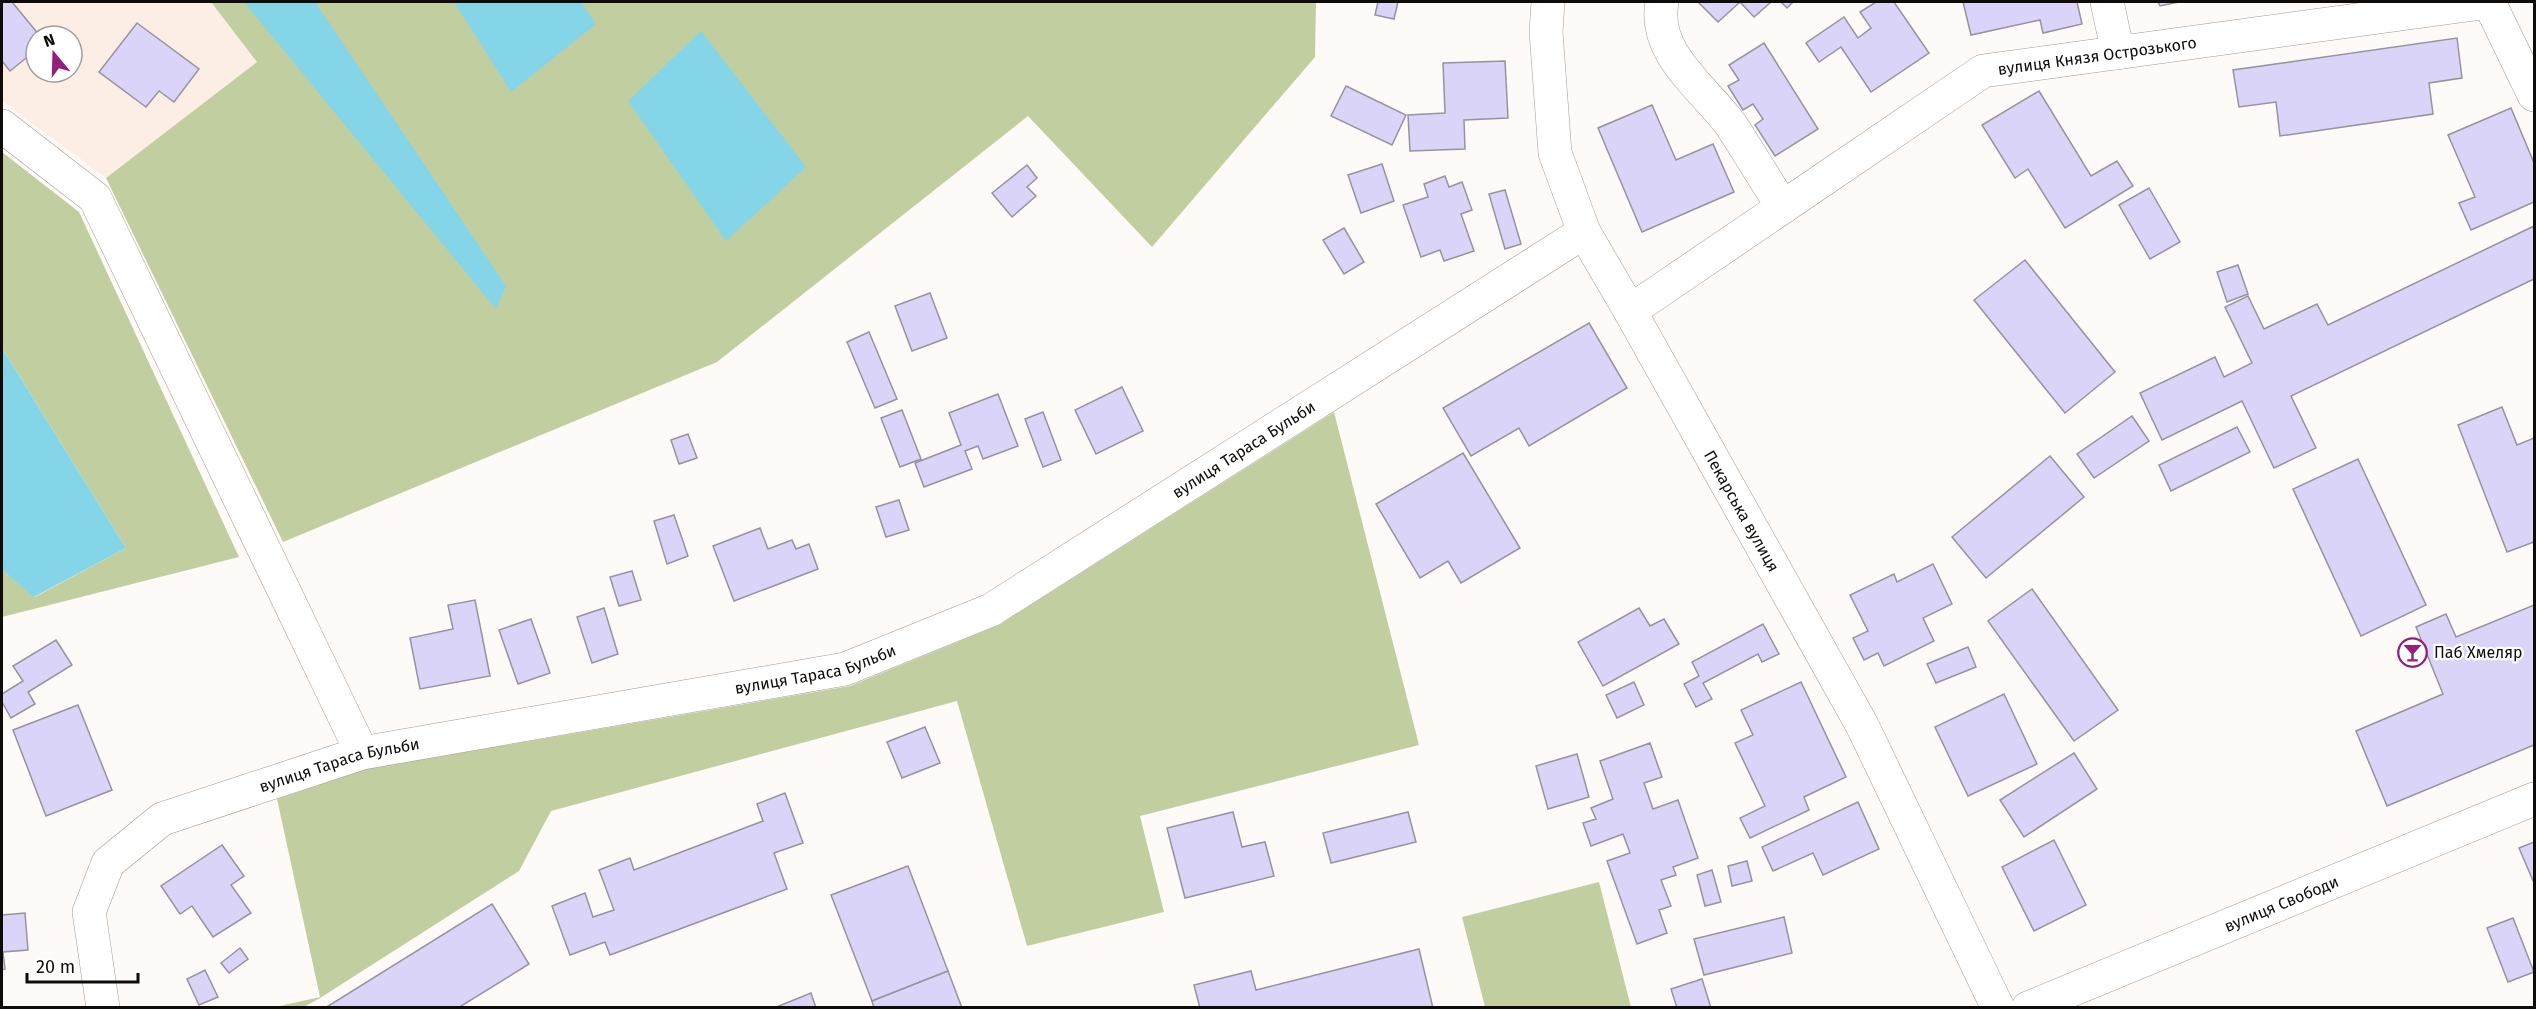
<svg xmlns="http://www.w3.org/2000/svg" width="2536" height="1009" font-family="'Fira Sans',sans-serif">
  <rect width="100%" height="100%" fill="#fefaf7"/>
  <path fill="#fdeee5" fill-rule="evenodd" d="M2,2H211L257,62L106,178L2,101ZM36,36H72V72H36Z"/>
  <g fill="#c1cea0">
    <path d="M211,2H1316L1315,57L1152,247L1028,116L717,362L283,542L106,178L257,62Z"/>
    <path d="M2,152L79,212L239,557L2,617V570L35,597L126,548L2,348Z"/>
    <path d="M1334,412L1419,745L1140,816L1164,912L1027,946L957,701L551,811L519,871L320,998L304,1007H275L320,997L277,799L366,769L850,686L999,625Z"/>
    <path d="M1599,882L1631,1007H1485L1462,917Z"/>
  </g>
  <g fill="#85d5e9">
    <path d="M244,2H315L506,286L496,309Z"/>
    <path d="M454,2H581L596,24L511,92Z"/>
    <path d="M701,31L806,167L726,241L628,101Z"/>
    <path d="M2,348L126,548L34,597L2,570Z"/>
  </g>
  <g fill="#dad4f9" stroke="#95949e" stroke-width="1.5">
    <path d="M2,2H12L40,36H36V50L10,71L2,61Z"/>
    <path d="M1378,2H1398L1394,19L1375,15Z"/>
    <path d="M1698,2H1771L1754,17L1740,2L1718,22Z"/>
    <path d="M1781,2H1793L1787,8Z"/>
    <path d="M1876,2H1894L1929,53L1871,92L1841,47L1819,62L1806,43L1844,17L1858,38L1871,28L1860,12Z"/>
    <path d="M1963,2H2077L2082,24L2043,33L2040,20L1971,35Z"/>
    <path d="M2158,2H2179L2160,6Z"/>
    <path d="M137,23L199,69L174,102L159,91L146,107L99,72Z"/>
    <path d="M2457,38L2462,78L2429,83L2433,114L2280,136L2276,102L2239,107L2233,70Z"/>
    <path d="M1764,43L1818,129L1775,156L1755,125L1763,119L1753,104L1743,110L1728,86L1739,80L1729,65Z"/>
    <path d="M1505,61L1508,118L1464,120L1465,149L1410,151L1408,115L1445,113L1443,63Z"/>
    <path d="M1346,86L1406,115L1392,145L1331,116Z"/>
    <path d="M2039,91L2091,176L2117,161L2133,186L2065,228L2028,169L2015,178L1982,125Z"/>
    <path d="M1652,105L1676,160L1713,144L1734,192L1642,232L1598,128Z"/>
    <path d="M2511,108L2534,163V202L2471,230L2459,203L2475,197L2448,135Z"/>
    <path d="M1382,164L1394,201L1361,213L1348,175Z"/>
    <path d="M1027,165L1037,178L1027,187L1036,196L1012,217L992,193Z"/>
    <path d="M1445,176L1449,187L1462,182L1472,210L1461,214L1474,251L1444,261L1440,250L1421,257L1403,205L1428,197L1424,184Z"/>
    <path d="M2149,188L2180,242L2150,259L2119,205Z"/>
    <path d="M1505,190L1521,244L1505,249L1489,194Z"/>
    <path d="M2534,226V279L2291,396L2316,448L2274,468L2242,401L2162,440L2140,393L2215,357L2224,377L2252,363L2225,307L2248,296L2264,329L2317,304L2328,325Z"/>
    <path d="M1344,228L1364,262L1344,274L1323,240Z"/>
    <path d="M2025,260L2115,372L2065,413L1974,300Z"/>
    <path d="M2238,265L2248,294L2227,302L2217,272Z"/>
    <path d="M930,293L947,338L912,351L895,306Z"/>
    <path d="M1589,323L1627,388L1529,446L1519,428L1471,456L1443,408Z"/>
    <path d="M869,332L897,399L875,408L847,342Z"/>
    <path d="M1122,387L1143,431L1096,454L1075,410Z"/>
    <path d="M998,394L1018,446L983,459L978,446L965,451L972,469L924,487L915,463L961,445L949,413Z"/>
    <path d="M2502,407L2517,445L2534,438V542L2507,552L2458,425Z"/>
    <path d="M902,410L921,459L900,467L881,418Z"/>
    <path d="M1043,412L1061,460L1043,467L1025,419Z"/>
    <path d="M2132,416L2149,441L2094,478L2077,454Z"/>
    <path d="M2237,427L2250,452L2171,491L2159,465Z"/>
    <path d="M688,434L697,458L679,464L671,440Z"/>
    <path d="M1463,453L1520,548L1461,583L1448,561L1420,578L1376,504Z"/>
    <path d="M2050,456L2084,497L1986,578L1952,537Z"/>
    <path d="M2358,459L2426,605L2361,636L2293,489Z"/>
    <path d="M899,500L909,530L886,537L876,507Z"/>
    <path d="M674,515L688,556L667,564L654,521Z"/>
    <path d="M760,528L768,549L792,540L796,549L809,544L818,569L734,601L713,546Z"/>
    <path d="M1933,564L1952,604L1923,618L1934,641L1884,666L1878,653L1864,660L1853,638L1868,631L1850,595L1894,574L1897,582Z"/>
    <path d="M632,571L641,600L619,606L610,577Z"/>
    <path d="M2032,589L2118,710L2074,741L1988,621Z"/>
    <path d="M475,600L490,676L420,689L410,638L453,629L448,605Z"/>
    <path d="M2534,605V745L2387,806L2356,731L2443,694L2416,627L2446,614L2456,637Z"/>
    <path d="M604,608L618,654L592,663L577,617Z"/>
    <path d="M1639,608L1650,626L1664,619L1679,644L1603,686L1578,642Z"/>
    <path d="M531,619L550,673L518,684L499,630Z"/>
    <path d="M1763,624L1779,654L1762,662L1758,654L1703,683L1712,699L1696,707L1684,684L1699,676L1692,662Z"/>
    <path d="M56,640L72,665L28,692L35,704L11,718L2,702V694L23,681L13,666Z"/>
    <path d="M1968,647L1976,667L1936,683L1927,664Z"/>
    <path d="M1634,682L1644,705L1617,718L1606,695Z"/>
    <path d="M1801,682L1846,777L1804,797L1809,810L1750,838L1740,818L1765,806L1735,743L1753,735L1741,710Z"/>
    <path d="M2004,694L2037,764L1968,796L1935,727Z"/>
    <path d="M78,705L112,790L46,816L13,730Z"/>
    <path d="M925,727L940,763L902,778L887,742Z"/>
    <path d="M1650,743L1662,777L1644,783L1653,809L1678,800L1698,858L1673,867L1676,875L1661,880L1671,906L1659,910L1667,933L1637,944L1607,861L1630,853L1623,834L1591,846L1583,823L1596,819L1591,808L1613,799L1600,761Z"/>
    <path d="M2074,753L2097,789L2024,837L2000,800Z"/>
    <path d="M1577,754L1589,797L1548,809L1536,766Z"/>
    <path d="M785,793L803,843L774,853L787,889L610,955L605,942L570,955L552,906L585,893L593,917L614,910L599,870L630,858L634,870L763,821L757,804Z"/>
    <path d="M1858,802L1879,849L1823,875L1813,853L1773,871L1762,847Z"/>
    <path d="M1233,812L1242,847L1265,842L1274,876L1185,898L1167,828Z"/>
    <path d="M1408,812L1416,842L1331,863L1323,833Z"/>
    <path d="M2054,840L2086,905L2034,931L2002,867Z"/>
    <path d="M2534,842V883L2519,848Z"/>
    <path d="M222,845L244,876L231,885L251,913L213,937L192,906L180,914L161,886Z"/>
    <path d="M1747,861L1752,881L1732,886L1728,866Z"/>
    <path d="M908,866L948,971L872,1001L831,895Z"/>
    <path d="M1712,870L1721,902L1705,906L1697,875Z"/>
    <path d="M492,904L529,964L458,1008H325Z"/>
    <path d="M25,913L28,950L3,952L5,969L2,970V915Z"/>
    <path d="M1784,917L1792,953L1704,975L1694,939Z"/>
    <path d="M2513,918L2534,972L2508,982L2487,928Z"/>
    <path d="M240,948L248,959L229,973L221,963Z"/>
    <path d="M1419,949L1433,1008H1200L1194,985L1251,971L1256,990Z"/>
    <path d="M205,970L218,997L199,1005L187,979Z"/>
    <path d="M948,971L962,1008H874L872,1001Z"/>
    <path d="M1702,979L1711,1008H1677L1671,989Z"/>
    <path d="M811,993L816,1008H774Z"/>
  </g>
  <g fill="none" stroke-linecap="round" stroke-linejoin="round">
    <defs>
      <g id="minor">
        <path id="s1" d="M1548,2L1546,32L1555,153L1584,232L1630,311L1862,725L1998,1008"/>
        <path d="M1662,2C1652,53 1704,88 1731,125C1749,152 1765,180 1783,207"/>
        <path d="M2107,2L2118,53"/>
        <path d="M2489,2L2534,95"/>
        <path d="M2,126L95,198L362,753"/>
        <path id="s2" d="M1630,311L1983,71L2489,2"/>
        <path id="s3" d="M103,1008L89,912L108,863L162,819L362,753L845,669L991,610L1584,232"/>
        <path id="s4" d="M2028,1008L2534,799"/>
      </g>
    </defs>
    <use href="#minor" stroke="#a49a94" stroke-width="34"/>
    <use href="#minor" stroke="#fff" stroke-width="33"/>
  </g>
  <defs>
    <symbol id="bar-ring" viewBox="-11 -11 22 22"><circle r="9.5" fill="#fff" stroke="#941e7b" stroke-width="1.5"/><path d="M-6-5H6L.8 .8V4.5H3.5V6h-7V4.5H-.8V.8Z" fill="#941e7b"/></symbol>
  </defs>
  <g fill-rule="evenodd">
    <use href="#bar-ring" x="2396" y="636" width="33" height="33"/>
  </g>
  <g text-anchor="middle" stroke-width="4.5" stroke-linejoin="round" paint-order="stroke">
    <g font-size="16" fill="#0f0b09" stroke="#fff">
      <text dy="6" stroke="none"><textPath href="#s2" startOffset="542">вулиця Князя Острозького</textPath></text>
      <text dy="6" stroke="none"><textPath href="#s3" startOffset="1377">вулиця Тараса Бульби</textPath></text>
      <text dy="6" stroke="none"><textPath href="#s1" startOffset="556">Пекарська вулиця</textPath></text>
      <text dy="6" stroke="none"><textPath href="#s3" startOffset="891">вулиця Тараса Бульби</textPath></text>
      <text dy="6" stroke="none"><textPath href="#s3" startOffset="405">вулиця Тараса Бульби</textPath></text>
      <text dy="6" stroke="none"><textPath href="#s4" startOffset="274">вулиця Свободи</textPath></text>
    </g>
    <g font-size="16" fill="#0f0b09" stroke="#fff" text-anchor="start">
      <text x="2434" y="658">Паб Хмеляр</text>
    </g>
  </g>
  <rect width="2536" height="1009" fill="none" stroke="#0f0b09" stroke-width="6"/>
  <g transform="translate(54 54) rotate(341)"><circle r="28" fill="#ffffff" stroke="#9f9d9d" stroke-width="1.5"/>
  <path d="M0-4.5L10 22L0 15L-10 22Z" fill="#941e7b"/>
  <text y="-9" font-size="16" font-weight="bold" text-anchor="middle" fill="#0f0b09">N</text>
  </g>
  <path d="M27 973v9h111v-9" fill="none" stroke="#0f0b09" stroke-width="3"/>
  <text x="36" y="973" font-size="18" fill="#0f0b09" stroke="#ffffff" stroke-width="4.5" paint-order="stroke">20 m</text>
</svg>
